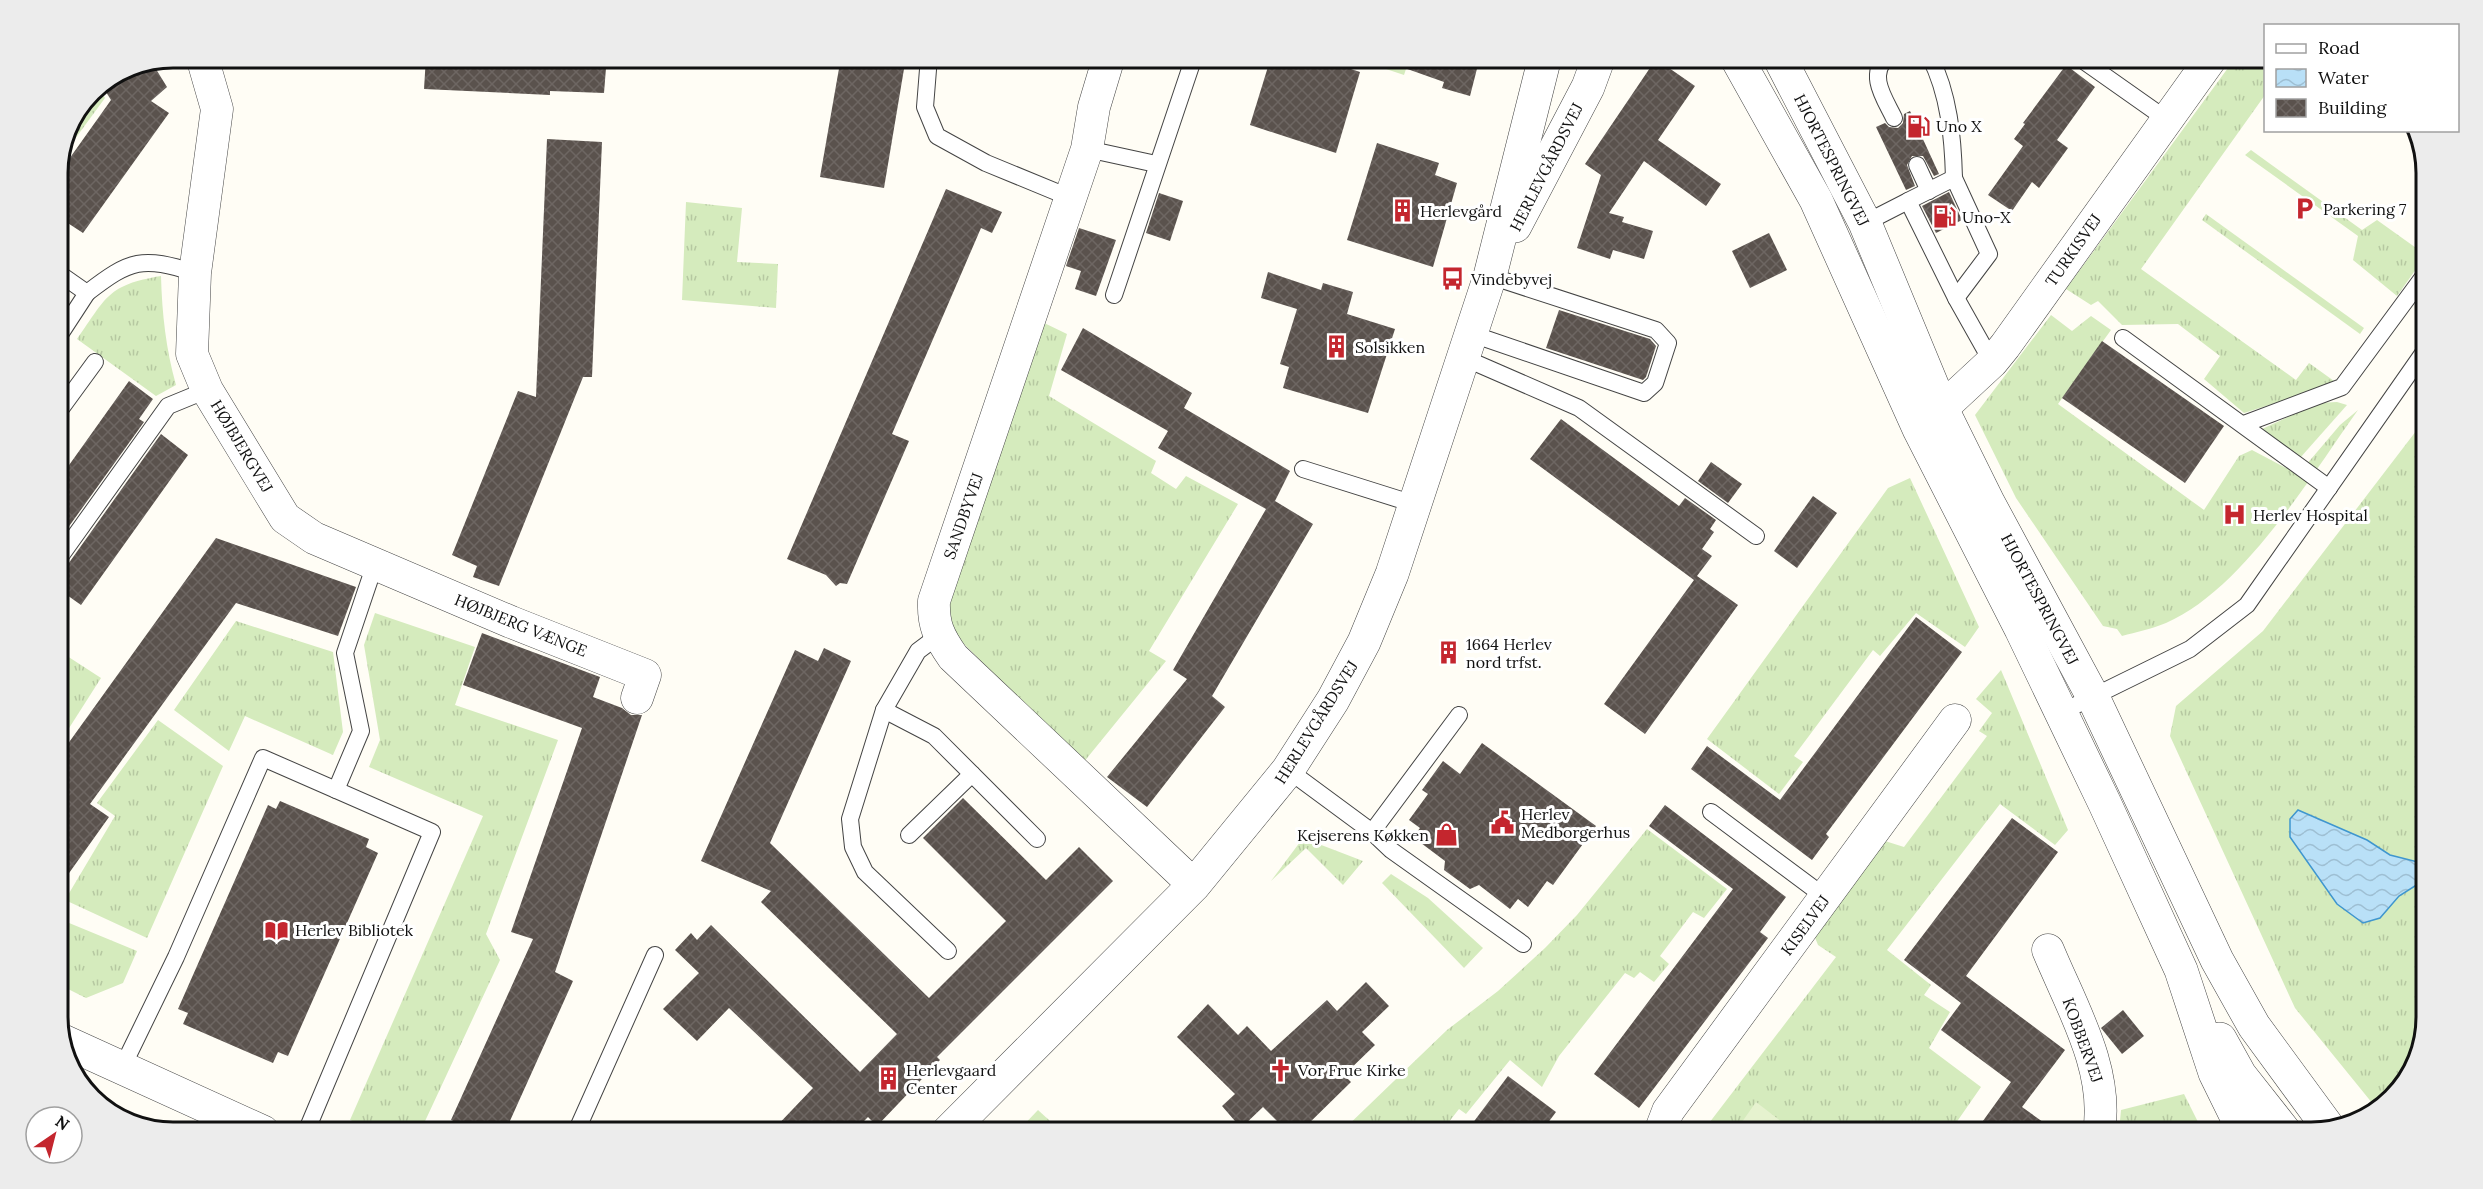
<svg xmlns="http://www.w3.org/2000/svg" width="2483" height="1189" font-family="Lora,serif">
  <defs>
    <pattern id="grass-tufts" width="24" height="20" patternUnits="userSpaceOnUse" patternTransform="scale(1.5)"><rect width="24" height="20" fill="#d5ebbd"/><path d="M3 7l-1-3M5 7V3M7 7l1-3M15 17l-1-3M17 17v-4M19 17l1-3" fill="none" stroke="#b6c8a1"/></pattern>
    <pattern id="water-waves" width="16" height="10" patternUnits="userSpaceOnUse" patternTransform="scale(1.5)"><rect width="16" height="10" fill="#b9e0f7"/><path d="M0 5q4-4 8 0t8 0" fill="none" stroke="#9ebfd3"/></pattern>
    <pattern id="building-cross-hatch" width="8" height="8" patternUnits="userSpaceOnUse" patternTransform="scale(1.5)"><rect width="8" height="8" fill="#5a524d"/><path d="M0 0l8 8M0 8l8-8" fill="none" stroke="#6d6662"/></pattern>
  </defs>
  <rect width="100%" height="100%" fill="#fffdf5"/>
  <g fill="url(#grass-tufts)">
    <path d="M1350,57H1410L1404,75Z"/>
    <path d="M2236,57H2265V95L2141,269L2296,380L2309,363L2334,381L2316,390L2244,413L2204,379L2220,356L2178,324L2122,325L2098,301L2091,305L2066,289Z"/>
    <path d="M98,86L105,98L61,158L91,91Z"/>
    <path d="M2251,150L2362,230L2377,220L2426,255L2397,296L2353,260L2358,236L2245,155Z"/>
    <path d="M686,202L742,208L737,262L778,264L776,308L682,300Z"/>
    <path d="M2206,214L2364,328L2360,334L2202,220Z"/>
    <path d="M161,276C162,314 166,349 176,385L156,396L77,339C107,297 107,285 161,276Z"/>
    <path d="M2051,315L2072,331L2091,316L2111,330L2058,404L2204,510L2239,456L2252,450L2286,468L2306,465L2340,425L2358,410C2310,477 2243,590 2166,623C2152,629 2136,632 2122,636L2117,629L2103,626L2016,498L1975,415Z"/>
    <path d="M1038,320L1067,334L1049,396L1156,461L1151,473L1176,489L1186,476L1238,504L1149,651L1166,661L1083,763L953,633L945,612Z"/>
    <path d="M2337,402L2347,405L2300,458L2262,429L2318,403Z"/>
    <path d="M2426,418V1016L2417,1061L2377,1109L2295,1008L2170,736L2176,706L2263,631Z"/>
    <path d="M1910,478L1979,627L1965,647L1916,613L1880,656L1873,650L1794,756L1803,762L1779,794L1707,739L1888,488Z"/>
    <path d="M375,613L475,647L455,705L558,740L486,934L500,960L420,1132H378L350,1120L483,816L369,767L380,740L364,645Z"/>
    <path d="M236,621L333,652L343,732L333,755L245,716L229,751L174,710Z"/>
    <path d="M64,654L101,678L57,747V662Z"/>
    <path d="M2001,670L2068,830L2055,845L2000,804L1887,950L1931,985L1924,995L1950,1012L1929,1048L1981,1087L1956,1123L1967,1132H1674L1678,1123L1703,1131L1836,957L1818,945L1814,935L1885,841L1904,847L1987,736L1979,731L1992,713L1976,699Z"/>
    <path d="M158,720L223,766L147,938L65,900L115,816L97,803Z"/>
    <path d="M1647,829L1727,889L1704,918L1693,912L1660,956L1669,964L1654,982L1640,972L1634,978L1625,973L1559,1056L1542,1087L1510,1060L1466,1114L1459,1109L1441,1132H1341L1447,1030L1498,991L1545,948L1577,915Z"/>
    <path d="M1303,838L1363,861L1343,885L1306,848L1271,881Z"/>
    <path d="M1391,874L1428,898L1483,948L1464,968L1382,883Z"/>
    <path d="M57,918L137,951L123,983L86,998L64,987L63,995L57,993Z"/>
    <path d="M2184,1094L2203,1132H2119L2121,1110Z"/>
    <path d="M1038,1110L1062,1132H1017Z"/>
  </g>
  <path fill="#e6f2cf" d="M1756,1102L1795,1132H1735Z"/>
  <path fill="url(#water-waves)" stroke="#3f96cf" stroke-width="1.5" d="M2298,810L2367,840L2390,855L2426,864V879L2399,896L2380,918L2363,923L2337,904L2290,837V819Z"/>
  <g fill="url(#building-cross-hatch)">
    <path d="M426,57H551V65L606,68L604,93L550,91V95L424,89Z"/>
    <path d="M841,57H906L884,188L820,177Z"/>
    <path d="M1271,57H1315L1360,72L1336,153L1250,125Z"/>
    <path d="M1382,57H1480L1470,96L1442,88L1444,82L1382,60Z"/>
    <path d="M1656,59L1695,86L1658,140L1721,184L1706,206L1644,161L1609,213L1624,217L1622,222L1653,231L1644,259L1613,250L1610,259L1577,248L1601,175L1585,164Z"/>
    <path d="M151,61L167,87L151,101L169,113L83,233L57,216V176L111,100L101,84L129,66Z"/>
    <path d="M2066,65L2095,87L2057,140L2068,148L2039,188L2032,182L2012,211L1988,195L2023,146L2014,139L2025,124L2023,123Z"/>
    <path d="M1910,111L1939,174L1934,176L1923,156H1912L1907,165L1915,186L1906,190L1876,127L1885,123L1889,127L1898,128L1903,123L1904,114Z"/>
    <path d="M547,139L602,142L592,377H583L499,586L473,577L477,566L452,555L518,391L536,397Z"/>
    <path d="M1377,143L1439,163L1435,175L1457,183L1433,267L1347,240Z"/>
    <path d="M946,189L1002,212L992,233L981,228L892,434L909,441L847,584L840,583L836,586L826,575L787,559Z"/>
    <path d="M1949,192L1962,220L1936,233L1922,206Z"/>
    <path d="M1159,193L1183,201L1170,241L1146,233Z"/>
    <path d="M1079,228L1116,240L1096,296L1075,289L1081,271L1066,266Z"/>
    <path d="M1769,233L1787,270L1750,288L1732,251Z"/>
    <path d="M1268,272L1321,290L1323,283L1353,292L1347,314L1395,329L1368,413L1283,388L1289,367L1280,364L1297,309L1261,298Z"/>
    <path d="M1559,310L1650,339L1656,346L1646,377L1643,380L1546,348Z"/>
    <path d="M1083,328L1192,393L1184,408L1290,471L1275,501L1313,524L1212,696L1225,707L1147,807L1107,777L1187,679L1173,670L1266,509L1158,448L1168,431L1061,370Z"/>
    <path d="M2102,341L2224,426L2185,483L2062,398Z"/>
    <path d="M129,381L153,399L139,419L144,422L57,543V482Z"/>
    <path d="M1561,419L1679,506L1685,498L1716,520L1710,529L1714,532L1702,549L1712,556L1697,576L1738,605L1645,734L1604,704L1694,580L1530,459Z"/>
    <path d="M161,434L188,455L81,605L57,588V571L66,567Z"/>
    <path d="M1711,462L1742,484L1728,503L1698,481Z"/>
    <path d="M1813,496L1837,513L1797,568L1774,551Z"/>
    <path d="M216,538L356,587L338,636L236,603L90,804L109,817L57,890V759Z"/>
    <path d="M1916,617L1962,652L1826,834L1829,837L1812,860L1691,769L1707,746L1780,800Z"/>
    <path d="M482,633L600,677L593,697L622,708L631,715H642L555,972L573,981L505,1132H479L451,1120L533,939L511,932L582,728L463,685Z"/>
    <path d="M824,648L851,661L770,843L929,998L1006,921L923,838L963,798L1046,880L1079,847L1113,881L937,1057L940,1060L877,1126L868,1117L853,1132H771L813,1088L729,1008L697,1041L663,1009L699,973L675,950L691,933L697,940L711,925L860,1072L897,1034L761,902L771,891L701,861L795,650L818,661Z"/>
    <path d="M1482,743L1596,826L1553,885L1547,881L1528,907L1518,899L1510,909L1479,885L1470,889L1444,870L1445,861L1413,837L1420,828L1409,820L1428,794L1422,790L1443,761L1460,774Z"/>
    <path d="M280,801L369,839L366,847L378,853L288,1056L278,1052L273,1063L183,1024L188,1013L178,1009L268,805L276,809Z"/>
    <path d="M1665,805L1786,897L1760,932L1768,938L1639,1108L1594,1074L1733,889L1649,826Z"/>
    <path d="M2012,818L2058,852L1966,976L2065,1050L2022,1107L2057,1132H1975L2011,1082L1941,1030L1961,1003L1904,960Z"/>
    <path d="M1366,982L1389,1006L1362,1032L1375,1045L1344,1075L1351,1082L1300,1132H1288L1263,1107L1241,1128L1222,1106L1235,1094L1177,1037L1208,1004L1238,1035L1247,1026L1271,1051L1327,1000L1337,1011Z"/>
    <path d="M2123,1010L2144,1036L2122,1054L2101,1028Z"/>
    <path d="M1508,1076L1556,1112L1541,1132H1466Z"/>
  </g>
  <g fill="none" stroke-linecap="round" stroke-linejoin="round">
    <defs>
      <g id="service">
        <path d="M929,57L925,107L937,136L986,163L1071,198"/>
        <path d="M1887,57C1867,75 1885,99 1894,118"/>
        <path d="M1930,57C1949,94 1953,138 1954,178"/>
        <path d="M2078,57L2166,119"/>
        <path d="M1087,149L1156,164"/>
        <path d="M1917,165L1929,191"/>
        <path d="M1908,201L1954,178L1989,254L1956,298"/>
        <path d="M1865,223L1908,201L1956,298L1992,362"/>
        <path d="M57,272L87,293C131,259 142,256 195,273"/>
        <path d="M1114,295L1194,57"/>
        <path d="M1469,333L1644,393L1655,383L1668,343L1656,330L1490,276"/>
        <path d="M2123,338L2329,488"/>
        <path d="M57,339L87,293"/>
        <path d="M1462,357L1579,408L1756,536"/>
        <path d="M57,414L95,362"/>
        <path d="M2244,424L2342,387L2426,273"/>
        <path d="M1303,469L1414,504"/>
        <path d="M57,561L168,406L207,390"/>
        <path d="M938,636L918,651L884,710L850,819L853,847L865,872L948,951"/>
        <path d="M884,710L934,736L1037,839"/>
        <path d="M2062,712L2190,649L2247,605L2426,349"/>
        <path d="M1288,770L1372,832L1391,850L1523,944"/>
        <path d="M336,790L361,731L345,653L375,564"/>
        <path d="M1711,812L1825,897"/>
        <path d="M1372,832L1459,715"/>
        <path d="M909,835L972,774"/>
        <path d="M122,1068L176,957L263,758L432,832L306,1132"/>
        <path d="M1555,1131L1557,1132"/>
        <path d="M576,1132L655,955"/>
      </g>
      <g id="minor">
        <path d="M202,57L217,109L195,273L192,354L207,390L285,518L314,538L511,622L645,675L637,698"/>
        <path d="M1109,57L1094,107L1087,149L934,601C933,625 939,637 953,657L1194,885"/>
        <path d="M1923,426L1992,362L2005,346L2212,57"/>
        <path d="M2048,950C2072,1008 2109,1069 2099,1132"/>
        <path d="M1660,1132L1668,1111L1955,720"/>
      </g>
      <g id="tertiary">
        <path d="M1736,57L1816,200L1919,429L2021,629L2105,804L2181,970L2215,1073L2244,1132"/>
        <path d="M1779,57L1865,223L1942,409L1988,502L2093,697L2217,960L2254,1026L2328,1127"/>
        <path d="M1515,226L1588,87L1599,57"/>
        <path d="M2220,1039L2240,1075L2285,1132"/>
        <path d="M63,1041L263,1132"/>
        <path d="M948,1132L1194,885L1288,770L1333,700L1364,642L1392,574L1490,276L1545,57"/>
      </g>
    </defs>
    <use href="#service" stroke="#444" stroke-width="18"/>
    <use href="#minor" stroke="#444" stroke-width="33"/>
    <use href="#tertiary" stroke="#444" stroke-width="34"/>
    <use href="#service" stroke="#fff" stroke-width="16"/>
    <use href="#minor" stroke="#fff" stroke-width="32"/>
    <use href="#tertiary" stroke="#fff" stroke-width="33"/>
  </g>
  <defs>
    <symbol id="fuel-bare" viewBox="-9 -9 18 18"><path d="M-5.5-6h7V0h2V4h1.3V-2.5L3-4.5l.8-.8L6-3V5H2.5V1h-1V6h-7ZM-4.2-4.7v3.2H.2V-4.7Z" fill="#c4262e" stroke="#fff" stroke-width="2.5" paint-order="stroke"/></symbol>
    <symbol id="parking-bare" viewBox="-9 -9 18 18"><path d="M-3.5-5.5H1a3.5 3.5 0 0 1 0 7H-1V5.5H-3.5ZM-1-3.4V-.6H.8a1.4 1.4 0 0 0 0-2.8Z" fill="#c4262e" stroke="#fff" stroke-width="2.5" paint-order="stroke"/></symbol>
    <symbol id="building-bare" viewBox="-9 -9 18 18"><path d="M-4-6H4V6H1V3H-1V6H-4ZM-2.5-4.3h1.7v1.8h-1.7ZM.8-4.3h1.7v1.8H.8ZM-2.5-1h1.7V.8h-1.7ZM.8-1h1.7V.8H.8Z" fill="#c4262e" stroke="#fff" stroke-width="2.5" paint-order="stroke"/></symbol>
    <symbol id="bus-bare" viewBox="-9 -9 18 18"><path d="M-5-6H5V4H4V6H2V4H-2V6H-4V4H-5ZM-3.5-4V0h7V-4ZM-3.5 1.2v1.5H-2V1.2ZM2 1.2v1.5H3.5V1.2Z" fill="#c4262e" stroke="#fff" stroke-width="2.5" paint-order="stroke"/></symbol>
    <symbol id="hospital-bare" viewBox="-9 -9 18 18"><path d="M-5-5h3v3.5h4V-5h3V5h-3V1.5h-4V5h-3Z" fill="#c4262e" stroke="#fff" stroke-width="2.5" paint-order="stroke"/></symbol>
    <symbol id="civic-bare" viewBox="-9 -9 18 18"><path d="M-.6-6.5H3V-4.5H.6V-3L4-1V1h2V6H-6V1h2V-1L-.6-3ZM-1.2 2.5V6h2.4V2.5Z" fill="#c4262e" stroke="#fff" stroke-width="2.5" paint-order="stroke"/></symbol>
    <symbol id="shop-bare" viewBox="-9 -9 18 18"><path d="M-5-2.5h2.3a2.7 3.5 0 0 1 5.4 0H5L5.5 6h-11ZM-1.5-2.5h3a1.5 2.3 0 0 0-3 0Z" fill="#c4262e" stroke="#fff" stroke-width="2.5" paint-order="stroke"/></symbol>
    <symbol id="library-bare" viewBox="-9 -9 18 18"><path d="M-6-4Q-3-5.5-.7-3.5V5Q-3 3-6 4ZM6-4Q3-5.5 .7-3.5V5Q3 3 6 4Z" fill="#c4262e" stroke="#fff" stroke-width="2.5" paint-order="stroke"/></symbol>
    <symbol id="church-bare" viewBox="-9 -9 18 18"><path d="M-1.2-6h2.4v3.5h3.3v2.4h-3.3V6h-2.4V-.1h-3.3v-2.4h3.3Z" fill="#c4262e" stroke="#fff" stroke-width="2.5" paint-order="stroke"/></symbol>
  </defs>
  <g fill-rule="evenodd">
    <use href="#fuel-bare" x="1902" y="110" width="33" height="33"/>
    <use href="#parking-bare" x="2288" y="192" width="33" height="33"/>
    <use href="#building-bare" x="1386" y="194" width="33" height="33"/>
    <use href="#fuel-bare" x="1928" y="200" width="33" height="33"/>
    <use href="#bus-bare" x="1436" y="262" width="33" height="33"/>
    <use href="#building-bare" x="1320" y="330" width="33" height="33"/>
    <use href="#hospital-bare" x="2218" y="498" width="33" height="33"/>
    <use href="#building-bare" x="1432" y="636" width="33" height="33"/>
    <use href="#civic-bare" x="1486" y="806" width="33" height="33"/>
    <use href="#shop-bare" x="1430" y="818" width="33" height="33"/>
    <use href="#library-bare" x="260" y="914" width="33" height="33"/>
    <use href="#church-bare" x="1264" y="1054" width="33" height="33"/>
    <use href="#building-bare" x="872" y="1062" width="33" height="33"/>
  </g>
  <g text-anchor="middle" stroke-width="6" stroke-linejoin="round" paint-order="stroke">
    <g font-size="16" fill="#111" stroke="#fff" text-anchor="start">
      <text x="1936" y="132">Uno X</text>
      <text x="2323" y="215">Parkering 7</text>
      <text x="1420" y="217">Herlevgård</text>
      <text x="1962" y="223">Uno-X</text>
      <text x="1471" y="285">Vindebyvej</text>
      <text x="1355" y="353">Solsikken</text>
      <text x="2253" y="521">Herlev Hospital</text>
      <text x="1466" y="650">1664 Herlev<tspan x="1466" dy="18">nord trfst.</tspan></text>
      <text x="1521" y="820">Herlev<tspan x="1521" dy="18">Medborgerhus</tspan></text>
      <text x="1429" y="841" text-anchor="end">Kejserens Køkken</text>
      <text x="295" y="936">Herlev Bibliotek</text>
      <text x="906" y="1076">Herlevgaard<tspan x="906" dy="18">Center</tspan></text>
      <text x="1298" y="1076">Vor Frue Kirke</text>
    </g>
    <g font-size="16" fill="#111" stroke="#fff">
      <text transform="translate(1832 160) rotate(63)" y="6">HJORTESPRINGVEJ</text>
      <text transform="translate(1546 167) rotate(-63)" y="6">HERLEVGÅRDSVEJ</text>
      <text transform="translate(2073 250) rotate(-55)" y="6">TURKISVEJ</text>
      <text transform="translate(242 446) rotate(59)" y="6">HØJBJERGVEJ</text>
      <text transform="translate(963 516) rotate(-71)" y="6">SANDBYVEJ</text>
      <text transform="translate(2040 599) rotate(62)" y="6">HJORTESPRINGVEJ</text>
      <text transform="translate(521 625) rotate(22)" y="6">HØJBJERG VÆNGE</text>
      <text transform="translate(1316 722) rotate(-58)" y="6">HERLEVGÅRDSVEJ</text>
      <text transform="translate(1805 925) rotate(-54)" y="6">KISELVEJ</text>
      <text transform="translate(2083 1040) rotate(70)" y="6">KOBBERVEJ</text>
    </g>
  </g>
  <path d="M0 0H2483V1189H0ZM173 68H2311A105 105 0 0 1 2416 173V1017A105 105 0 0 1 2311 1122H173A105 105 0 0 1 68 1017V173A105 105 0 0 1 173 68Z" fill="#ececec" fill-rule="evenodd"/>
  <path fill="none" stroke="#111" stroke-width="3" d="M173 68H2311A105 105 0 0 1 2416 173V1017A105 105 0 0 1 2311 1122H173A105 105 0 0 1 68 1017V173A105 105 0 0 1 173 68Z"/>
  <rect x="2264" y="24" width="195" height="108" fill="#ffffff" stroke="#a0a0a0" stroke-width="1.5"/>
  <rect x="2276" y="44" width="30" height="9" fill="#ffffff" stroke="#a0a0a0" stroke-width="1.5"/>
  <text x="2318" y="54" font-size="18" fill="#111111">Road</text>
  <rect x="2276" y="69" width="30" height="18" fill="url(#water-waves)" stroke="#a0a0a0" stroke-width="1.5"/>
  <text x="2318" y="84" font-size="18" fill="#111111">Water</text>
  <rect x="2276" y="99" width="30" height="18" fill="url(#building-cross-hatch)" stroke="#a0a0a0" stroke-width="1.5"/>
  <text x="2318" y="114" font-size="18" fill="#111111">Building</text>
  <g transform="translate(54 1135) rotate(35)"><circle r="28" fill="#ffffff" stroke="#a0a0a0" stroke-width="1.5"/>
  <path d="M0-4.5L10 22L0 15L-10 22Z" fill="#c4262e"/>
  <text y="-9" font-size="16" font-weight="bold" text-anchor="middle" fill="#111111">N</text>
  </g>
</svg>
